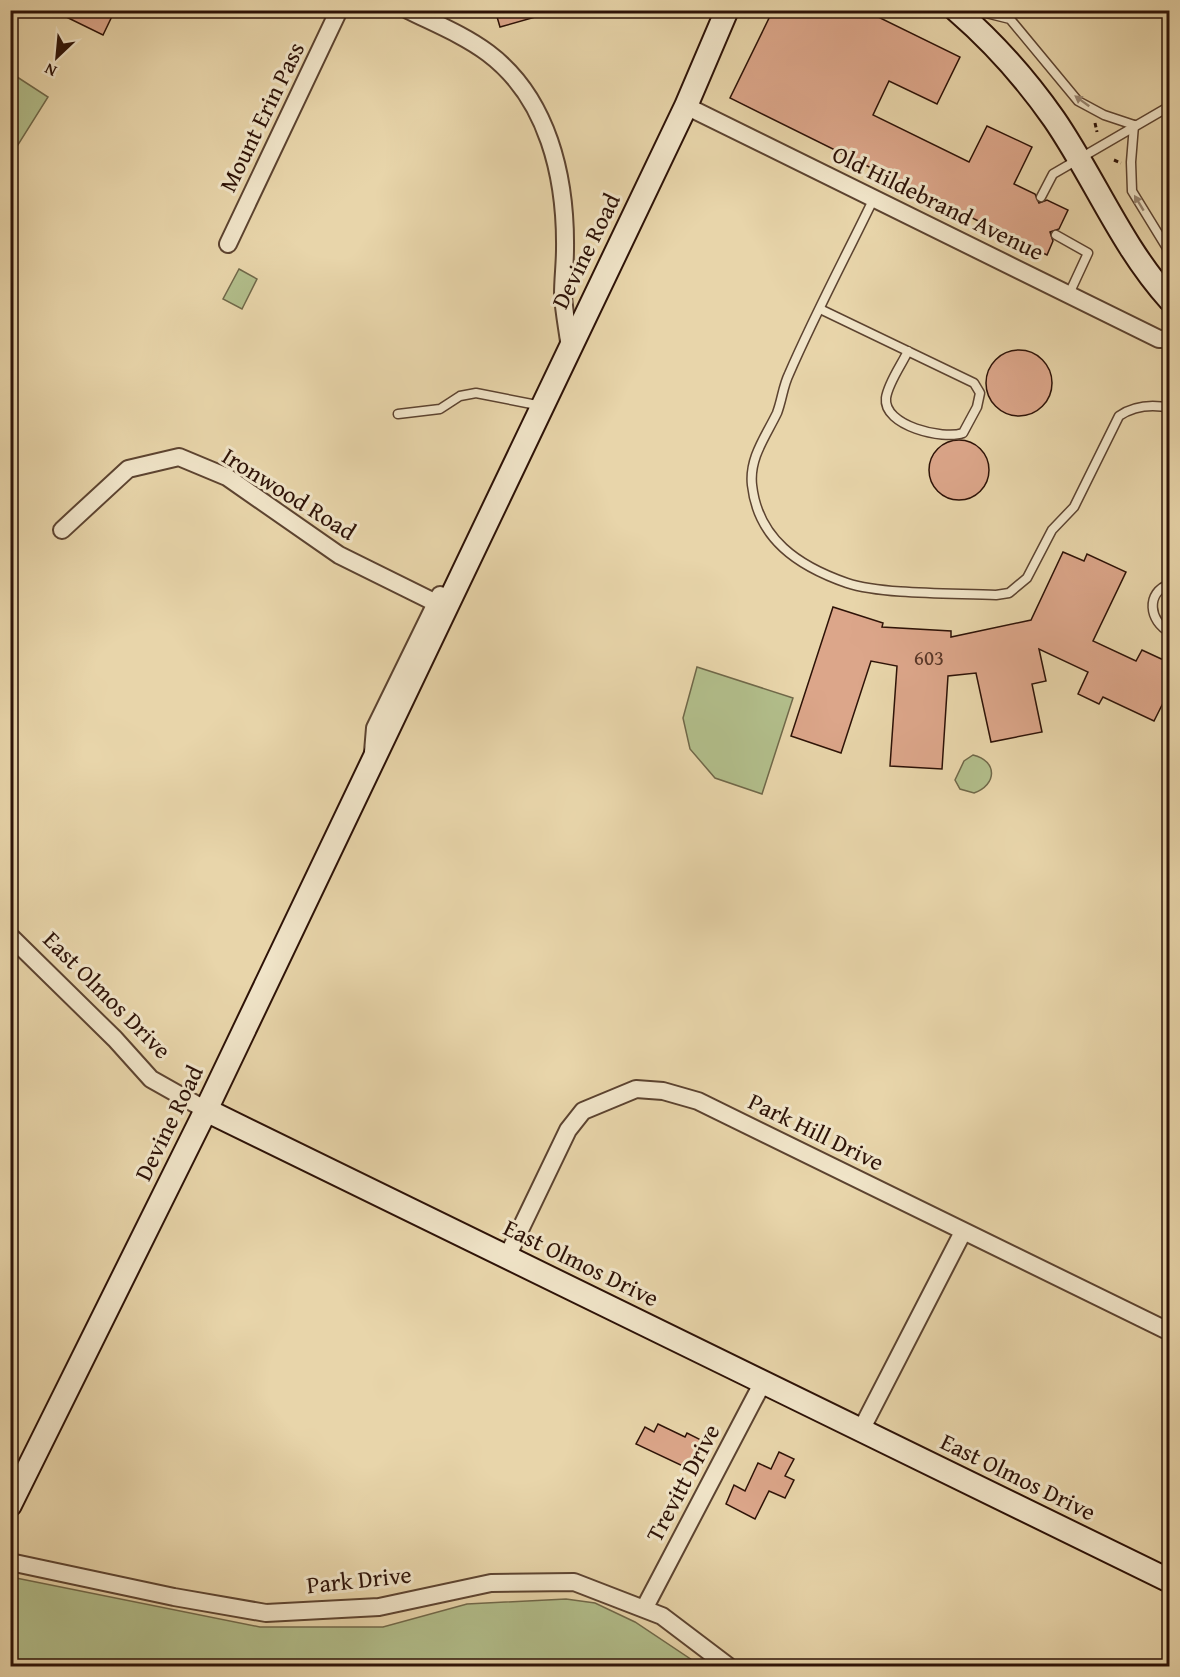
<svg xmlns="http://www.w3.org/2000/svg" width="1180" height="1677" font-family="'Gentium Book Plus',serif">
  <rect width="100%" height="100%" fill="#e8d5aa"/>
  <filter id="stains"><feTurbulence type="fractalNoise" baseFrequency=".00333" numOctaves="4"/><feColorMatrix values="0 0 0 0 .2 0 0 0 0 .09 0 0 0 0 .02 0 0 0 .5 -.17"/></filter>
  <radialGradient id="worn" r=".72"><stop offset=".6" stop-color="#630" stop-opacity="0"/><stop offset="1" stop-color="#630" stop-opacity=".3"/></radialGradient>
  <g fill="#b2be8b" stroke="#706849" stroke-width="1.5">
    <path d="M11,73L48,97L11,156Z"/>
    <path d="M239,269L257,279L242,309L223,299Z"/>
    <path d="M697,667L793,698L762,794L715,778L690,749L683,718Z"/>
    <path d="M973,755C998,761 997,785 974,793L960,789L955,780L964,761Z"/>
    <path d="M11,1577L260,1627H383L467,1604L566,1599L595,1603L635,1622L701,1666H11Z"/>
  </g>
  <g fill="#dca68a" stroke="#2d1207" stroke-width="1.5">
    <path d="M52,10H115L103,35Z"/>
    <path d="M495,10H545L546,14L500,27Z"/>
    <path d="M773,10H864L960,57L937,104L889,81L873,115L969,162L987,126L1032,147L1014,184L1035,194L1039,203L1047,200L1068,210L1059,229L1050,232L1053,241L1047,255L730,98Z"/>
    <circle cx="1019" cy="383" r="33"/>
    <circle cx="959" cy="470" r="30"/>
    <path d="M1063,552L1084,561L1087,554L1126,572L1093,641L1136,661L1142,650L1170,663L1164,680L1170,682V689L1154,721L1103,697L1099,704L1078,694L1088,672L1039,649L1046,681L1032,684L1042,732L991,742L976,673L948,676L942,769L890,766L897,666L871,661L841,753L791,736L833,607L883,623L882,627L951,631V637L1031,620Z"/>
    <path d="M658,1424L685,1437L687,1433L701,1440L687,1468L636,1444L645,1427L654,1432Z"/>
    <path d="M779,1452L794,1459L785,1476L794,1480L785,1498L769,1491L755,1519L726,1504L734,1485L745,1491L758,1463L771,1469Z"/>
  </g>
  <g fill="none" stroke-linecap="round" stroke-linejoin="round">
    <defs>
      <g id="lane">
        <path d="M974,10L1010,19L1078,101L1104,115L1134,125"/>
        <path d="M1134,125L1131,162L1132,191L1170,253"/>
        <path d="M1041,197L1053,174L1170,106"/>
        <path d="M874,198C846,256 815,314 789,374C783,386 782,400 777,413C766,436 749,458 752,485C758,539 798,566 847,583C884,595 955,593 996,595L1009,593L1027,578L1052,530L1074,507L1119,416C1134,406 1151,404 1170,408"/>
        <path d="M1056,235L1088,253L1069,294"/>
        <path d="M1166,291L1170,273"/>
        <path d="M820,309L974,383L980,393L977,407L963,433C943,440 883,426 886,398C888,383 902,364 908,351"/>
        <path d="M398,414L440,409L460,396L476,393L542,406"/>
        <path d="M1170,584C1145,592 1149,622 1170,632"/>
      </g>
      <g id="street">
        <path d="M408,10C434,23 464,35 488,53C548,98 566,177 565,249C565,264 563,279 563,295C564,313 568,331 570,349"/>
        <path d="M686,106L1159,339H1170"/>
        <path d="M228,244L339,10"/>
        <path d="M62,530L128,469L179,457L227,477L339,555L436,603"/>
        <path d="M373,752L375,728L440,595"/>
        <path d="M10,936L115,1039L151,1079L206,1110"/>
        <path d="M507,1257L568,1130L583,1111L636,1089L663,1091L698,1101L1170,1332"/>
        <path d="M861,1430L963,1232"/>
        <path d="M10,1562L174,1597L266,1613L379,1607L491,1583L574,1582L662,1616L728,1666"/>
        <path d="M645,1607L763,1382"/>
      </g>
      <g id="secondary">
        <path d="M956,10C993,42 1026,79 1054,119C1094,177 1121,246 1170,300"/>
        <path d="M206,1110L1170,1581"/>
        <path d="M10,1505L206,1110L686,106L727,10"/>
      </g>
    </defs>
    <use href="#lane" stroke="#5c4330" stroke-width="11"/>
    <use href="#street" stroke="#5c4330" stroke-width="20"/>
    <use href="#secondary" stroke="#2d1207" stroke-width="26"/>
    <g stroke="#2d1207" stroke-width="3" stroke-dasharray="4.5 3" stroke-linecap="butt">
      <path d="M1095,123L1097,132"/>
      <path d="M1114,160L1121,163"/>
    </g>
    <use href="#lane" stroke="#f0e4c8" stroke-width="8"/>
    <use href="#street" stroke="#f0e4c8" stroke-width="16"/>
    <use href="#secondary" stroke="#f0e4c8" stroke-width="22"/>
  </g>
  <defs><path id="oneway-solid" d="M-6-.8H1V-3.2L6.5 0L1 3.2V.8H-6Z" transform="scale(1.5)"/></defs>
  <g fill="#988671">
    <use href="#oneway-solid" transform="translate(1082 101) rotate(-144)"/>
    <use href="#oneway-solid" transform="translate(1139 203) rotate(-121)"/>
  </g>
  <g text-anchor="middle" stroke-width="6" stroke-linejoin="round" paint-order="stroke">
    <g font-size="21" fill="#593728">
      <text x="929" y="665">603</text>
    </g>
    <g font-size="24" fill="#2d1207" stroke="#f0e4c8">
      <text transform="translate(262 117) rotate(-64)" y="8">Mount Erin Pass</text>
      <text transform="translate(938 203) rotate(26)" y="8">Old Hildebrand Avenue</text>
      <text transform="translate(586 251) rotate(-64)" y="8">Devine Road</text>
      <text transform="translate(289 494) rotate(32)" y="8">Ironwood Road</text>
      <text transform="translate(107 995) rotate(45)" y="8">East Olmos Drive</text>
      <text transform="translate(169 1123) rotate(-64)" y="8">Devine Road</text>
      <text transform="translate(816 1132) rotate(26)" y="8">Park Hill Drive</text>
      <text transform="translate(581 1263) rotate(26)" y="8">East Olmos Drive</text>
      <text transform="translate(1018 1477) rotate(26)" y="8">East Olmos Drive</text>
      <text transform="translate(683 1483) rotate(-62)" y="8">Trevitt Drive</text>
      <text transform="translate(359 1580) rotate(-6)" y="8">Park Drive</text>
    </g>
  </g>
  <rect width="1180" height="1677" fill="none" stroke="#e8d5aa" stroke-width="36"/>
  <rect x="12" y="12" width="1156" height="1653" fill="none" stroke="#2d1207" stroke-width="3"/>
  <rect x="18" y="18" width="1144" height="1641" fill="none" stroke="#2d1207" stroke-width="1.5"/>
  <g transform="translate(57 57) rotate(206)" stroke="#f0e4c8" stroke-width="4.5" paint-order="stroke">
  <path d="M0-4.5L10 22L0 15L-10 22Z" fill="#2d1207"/>
  <text y="-9" font-size="16" font-weight="bold" text-anchor="middle" fill="#2d1207">N</text>
  </g>
  <rect width="100%" height="100%" filter="url(#stains)"/>
  <rect width="100%" height="100%" fill="url(#worn)"/>
</svg>
